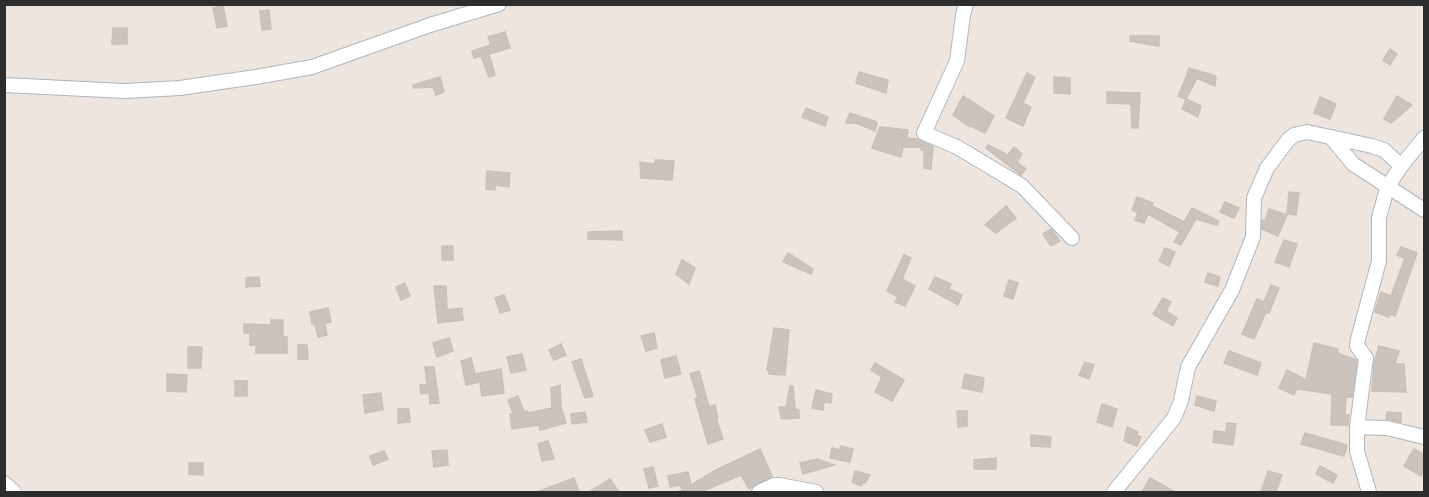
<svg xmlns="http://www.w3.org/2000/svg" width="1429" height="497" font-family="'Sofia Sans Condensed',sans-serif">
  <rect width="100%" height="100%" fill="#efe5df"/>
  <g fill="#cbc3be" stroke="#cbc0b8" stroke-width="1.5">
    <path d="M223,6L227,26L217,28L213,8Z"/>
    <path d="M269,10L271,29L262,30L260,11Z"/>
    <path d="M113,28H127V44H112Z"/>
    <path d="M505,32L510,48L489,54L495,75L489,77L481,56L474,58L472,51L491,45L488,37Z"/>
    <path d="M1130,36H1159V46L1130,41Z"/>
    <path d="M1390,49L1397,54L1390,65L1383,60Z"/>
    <path d="M1189,68L1216,76L1215,86L1187,74Z"/>
    <path d="M859,72L888,80L886,93L856,83Z"/>
    <path d="M1027,73L1035,77L1023,103L1031,107L1023,126L1006,118Z"/>
    <path d="M1187,75L1197,78L1186,99L1178,96Z"/>
    <path d="M440,77L444,92L436,95L433,87L414,88L413,85Z"/>
    <path d="M1054,77L1070,78V94L1054,93Z"/>
    <path d="M1107,92L1140,93L1138,128H1132L1131,104L1107,103Z"/>
    <path d="M963,96L994,116L985,133L971,126L970,127L953,115Z"/>
    <path d="M1397,96L1412,105L1391,123L1384,119Z"/>
    <path d="M1320,97L1336,104L1330,119L1314,113Z"/>
    <path d="M1186,99L1201,106L1198,117L1182,109Z"/>
    <path d="M806,108L828,117L825,126L802,117Z"/>
    <path d="M850,113L877,122L875,131L856,123H846Z"/>
    <path d="M880,127L908,130L907,138L917,139L933,147L931,169L924,168V150H921V147H903L901,157L872,148Z"/>
    <path d="M988,145L1008,155L1014,147L1022,154L1017,162L1026,169L1021,175L986,148Z"/>
    <path d="M655,160L674,161L672,180L641,178L640,162L655,164Z"/>
    <path d="M487,171L510,173L509,187L495,185V190L486,189Z"/>
    <path d="M1289,192L1299,193L1296,215L1287,214Z"/>
    <path d="M1137,197L1153,203L1152,206L1184,222L1192,208L1219,221L1217,225L1196,219L1181,245L1174,242L1180,232L1148,214L1144,223L1135,220L1138,213L1132,210Z"/>
    <path d="M1225,202L1239,208L1234,218L1220,212Z"/>
    <path d="M1006,206L1016,218L996,233L985,225Z"/>
    <path d="M1269,209L1287,215L1278,236L1262,229V220L1265,221Z"/>
    <path d="M1051,229L1060,241L1051,246L1043,234Z"/>
    <path d="M622,231V240L588,239V232Z"/>
    <path d="M1284,240L1297,244L1289,267L1275,262Z"/>
    <rect x="442" y="246" width="11" height="14"/>
    <path d="M1401,247L1417,253L1395,316L1390,314L1389,317L1375,312L1381,292L1391,296L1405,258L1397,255Z"/>
    <path d="M1165,248L1175,252L1169,266L1159,261Z"/>
    <path d="M788,253L813,269L811,274L783,262Z"/>
    <path d="M904,255L911,258L902,279L915,286L905,306L895,302L898,297L887,291Z"/>
    <path d="M682,260L695,268L689,284L676,274Z"/>
    <path d="M1208,273L1220,277L1218,286L1205,282Z"/>
    <path d="M259,277L260,286L246,287V278Z"/>
    <path d="M935,277L951,284L949,289L962,295L958,305L929,289Z"/>
    <path d="M1009,280L1018,283L1013,299L1004,296Z"/>
    <path d="M405,283L410,296L401,300L396,287Z"/>
    <path d="M1271,285L1279,288L1269,313L1266,312L1254,339L1242,334L1257,299L1264,302Z"/>
    <path d="M434,286H446L447,310L462,308L463,320L438,323Z"/>
    <path d="M504,295L510,310L500,313L495,298Z"/>
    <path d="M1163,298L1171,302L1166,311L1177,318L1173,326L1153,314Z"/>
    <path d="M328,308L331,322L325,323L327,335L318,337L315,324H312L310,312Z"/>
    <path d="M271,320H283V337H287V353H256V345H250V333H244V324L271,325Z"/>
    <path d="M774,328L789,330L785,375L769,374V370H767Z"/>
    <path d="M654,333L657,348L646,351L641,336Z"/>
    <path d="M449,338L453,351L437,357L433,343Z"/>
    <path d="M1314,343L1338,349L1337,353L1357,360L1352,397H1346L1345,415H1349L1348,425H1331L1332,394L1297,389L1294,395L1279,388L1287,370L1306,380Z"/>
    <path d="M561,344L566,355L554,360L549,350Z"/>
    <path d="M298,345H307L308,359H298Z"/>
    <path d="M1379,346L1399,351L1395,364H1404L1406,392L1372,391L1374,363Z"/>
    <path d="M188,347H202L201,368H188Z"/>
    <path d="M1229,351L1261,363L1257,375L1224,363Z"/>
    <path d="M522,354L526,370L511,373L507,357Z"/>
    <path d="M676,356L681,374L665,378L661,360Z"/>
    <path d="M471,358L475,374L501,369L504,393L482,396L480,382L466,385L461,361Z"/>
    <path d="M581,359L593,396L585,398L572,362Z"/>
    <path d="M1085,362L1094,365L1089,379L1079,375Z"/>
    <path d="M875,363L904,380L892,401L875,392L882,377L871,370Z"/>
    <path d="M425,367H434L439,403L430,404L429,393L421,394L420,385H427Z"/>
    <path d="M699,371L709,407L715,405L718,418H716L723,439L708,444L695,399L698,398L690,374Z"/>
    <path d="M167,374L187,375L186,392L167,391Z"/>
    <path d="M965,374L984,378L982,392L962,388Z"/>
    <rect x="235" y="381" width="12" height="15"/>
    <path d="M560,385L561,407L566,423L540,430L539,425L512,429L510,414L513,413L508,400L518,396L524,412L527,411L528,413L552,408L551,388Z"/>
    <path d="M790,386H793L795,409L799,410V418L784,419L781,418L779,407H786Z"/>
    <path d="M816,390L832,394L831,403L824,402L823,410L812,408Z"/>
    <path d="M381,393L383,410L365,413L363,395Z"/>
    <path d="M1197,396L1216,401L1214,411L1195,405Z"/>
    <path d="M1102,404L1117,409L1112,427L1097,422Z"/>
    <path d="M398,409H409L410,422L398,423Z"/>
    <path d="M957,411H967V426L958,427Z"/>
    <path d="M585,412L587,422L572,424L571,414Z"/>
    <path d="M1387,412L1401,413V422L1386,419Z"/>
    <path d="M1227,423L1236,424L1233,445L1213,442L1214,431L1226,432Z"/>
    <path d="M662,424L666,437L650,442L645,430Z"/>
    <path d="M1127,427L1138,432L1136,435L1141,437L1137,446L1124,441Z"/>
    <path d="M1305,433L1347,445L1344,456L1301,444Z"/>
    <path d="M1031,435L1051,437L1050,447L1031,446Z"/>
    <path d="M548,441L554,459L542,461L538,444Z"/>
    <path d="M841,446L853,449L850,462L830,458L832,448L840,450Z"/>
    <path d="M760,449L772,476L749,489L741,475L701,492H677L682,490L681,485L670,487L668,476L688,472L691,485L716,470Z"/>
    <path d="M1414,449L1425,455V470L1421,476L1404,466Z"/>
    <path d="M447,450L448,465L434,467L432,451Z"/>
    <path d="M384,451L388,459L373,465L370,456Z"/>
    <path d="M996,458V469H974V460Z"/>
    <path d="M817,459L834,465L803,474L800,463Z"/>
    <path d="M189,463H203V475L189,474Z"/>
    <path d="M1320,466L1337,475L1333,483L1316,474Z"/>
    <path d="M653,467L658,486L649,488L644,469Z"/>
    <path d="M855,471L870,475L865,483H862L861,486L852,482Z"/>
    <path d="M1268,471L1282,475L1276,492H1261Z"/>
    <path d="M574,478L579,492H537Z"/>
    <path d="M1150,478L1175,492H1142Z"/>
    <path d="M610,479L619,492H589Z"/>
  </g>
  <g fill="none" stroke-linecap="round" stroke-linejoin="round">
    <defs>
      <g id="minor">
        <path d="M966,4L963,15L957,61L924,133L957,147L1022,186L1072,238"/>
        <path d="M4,85L125,91L180,88L256,77L312,67L430,25L499,4"/>
        <path d="M1331,137L1353,164L1424,210"/>
        <path d="M1357,427L1387,428L1424,437"/>
        <path d="M4,483L14,492"/>
        <path d="M759,492L774,485H779L816,492"/>
        <path d="M1114,492L1174,418L1181,401L1188,367L1232,290L1253,237L1254,198L1267,168L1288,140L1294,135L1307,132L1372,146L1384,150L1401,166"/>
        <path d="M1369,492L1357,451V427L1366,358L1357,346L1358,339L1379,261V218L1387,188L1401,166L1424,138"/>
      </g>
    </defs>
    <use href="#minor" stroke="#afb6bd" stroke-width="16"/>
    <use href="#minor" stroke="#fff" stroke-width="14"/>
  </g>
  <rect width="1429" height="497" fill="none" stroke="#2d2d2d" stroke-width="12"/>
</svg>
